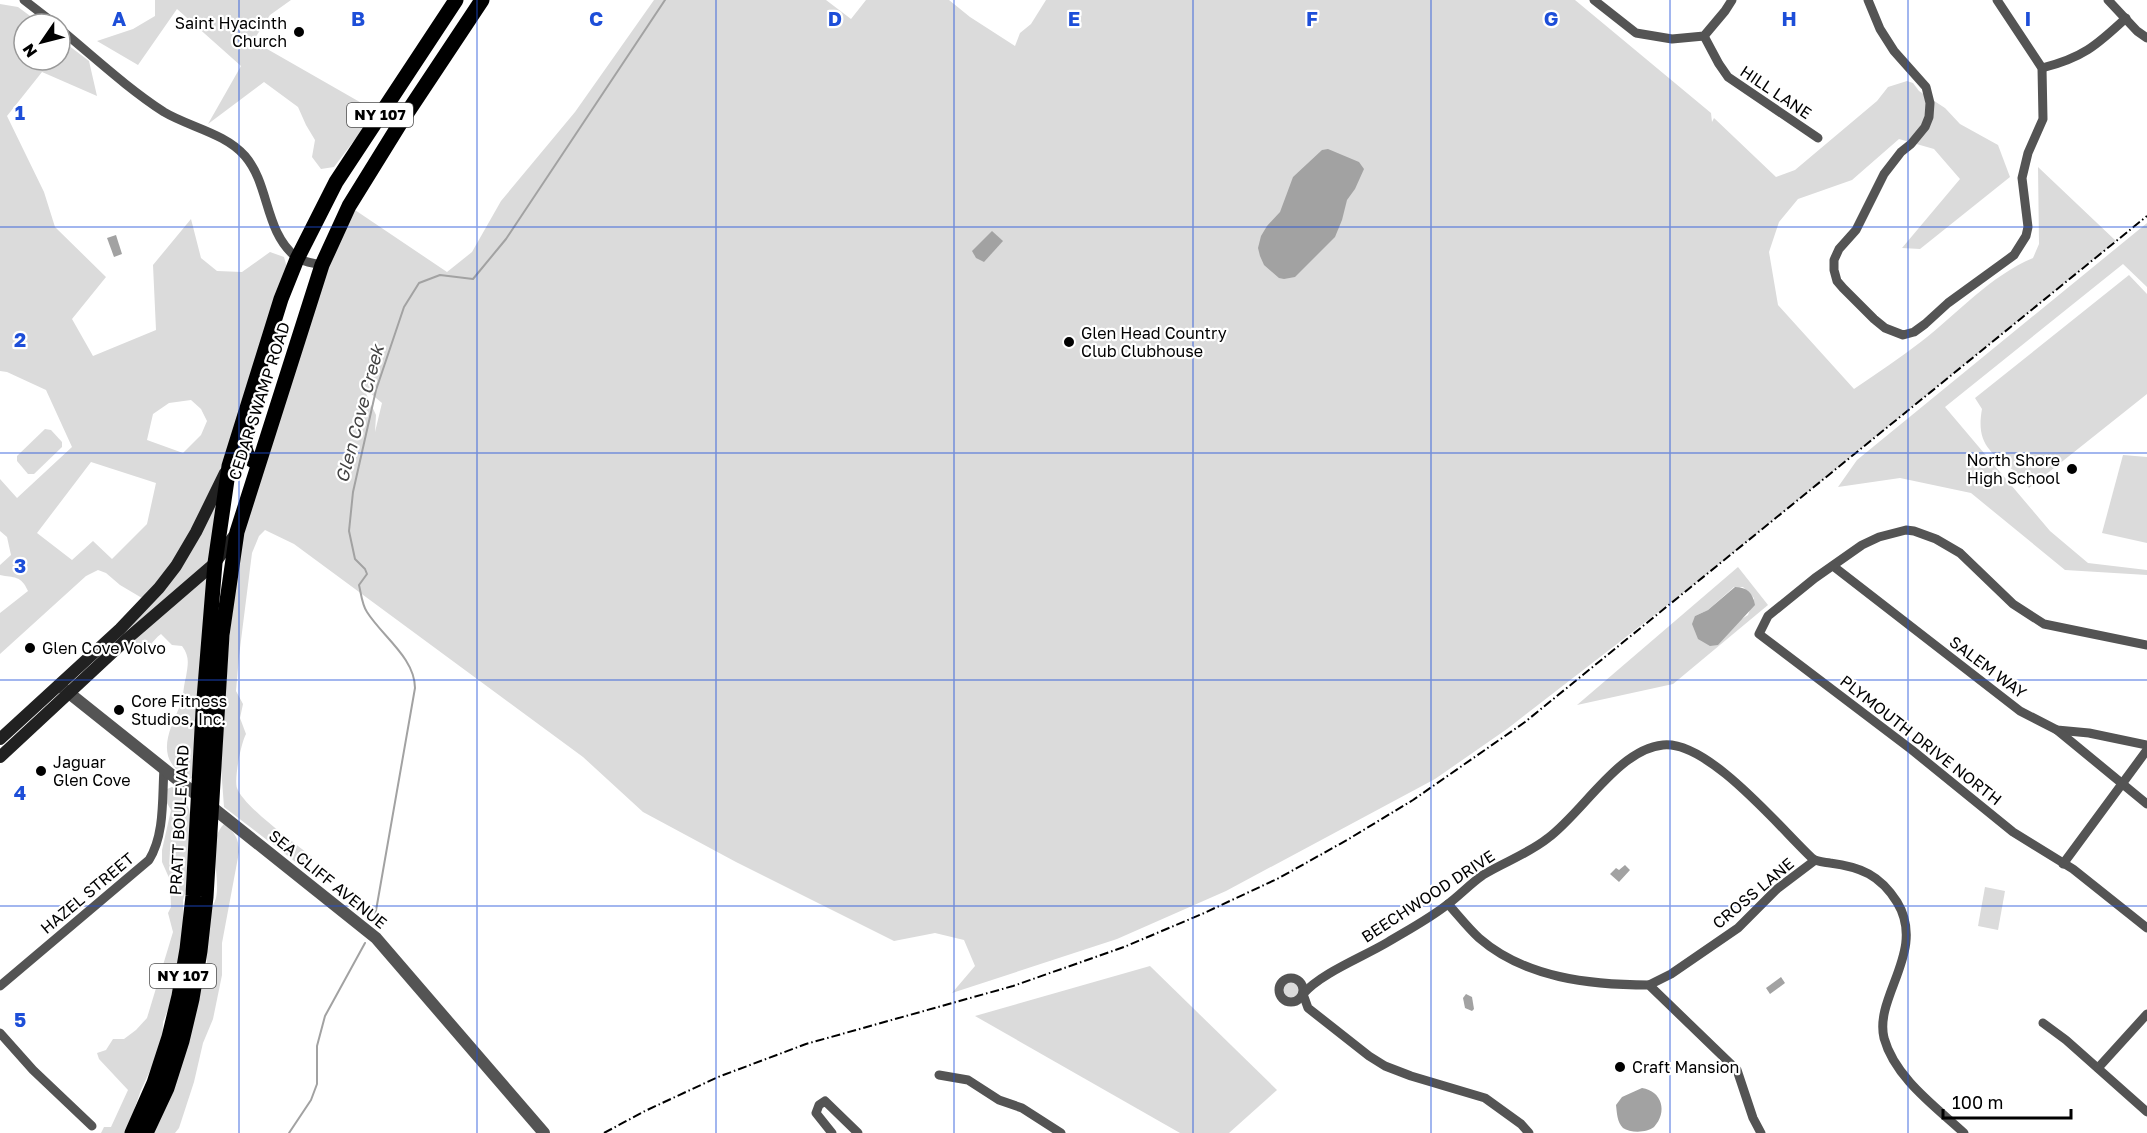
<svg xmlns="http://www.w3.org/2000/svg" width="2147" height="1133" font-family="'Golos Text',sans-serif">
  <rect width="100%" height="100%" fill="#fff"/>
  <g fill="#dbdbdb" fill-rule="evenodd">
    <path d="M155,0H291L270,15L253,41L379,113L356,138L334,167L321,169L312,157L315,140L306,125L298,107L264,82L208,124L241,66L177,9L138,65L97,41L133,29L155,16Z"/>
    <path d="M654,0H826L851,19L866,0H949L970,17L1015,46L1020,33L1031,24L1046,0H1575L1711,113L1712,122L1714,118L1776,177L1795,170L1877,101L1888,87L1907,81L1913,83L1919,91L1945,108L1960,124L1998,145L2010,177L1920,249L1902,248L1960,179L1934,149L1899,139L1852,180L1798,199L1779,222L1769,252L1778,305L1854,389C1877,373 1900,358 1922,341C1958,313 1990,276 2033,258L2039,244L2038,167L2116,241L1692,586L1507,729L1435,779L1226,891L1117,939L952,993L975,966L964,940L935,933L894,941L736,862L643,812L583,757L294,544L265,530L259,536L252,553L239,656L236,691L243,704L240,718L246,734C241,743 234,778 237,788C244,807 294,842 312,857L306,870L224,807L221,767L229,640L239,558L254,486L349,206L447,272L472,252L501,201L575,112ZM363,387L382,403L375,432L376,415Z"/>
    <path d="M0,4L18,7L41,24H24V60H60V39L89,61L97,96L42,72L7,116L44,192L55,227L106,277L72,319L93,356L156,330L153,265L191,219L201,258L217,271L242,272L270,252L284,257L288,271L228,465L195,776L190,779C184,777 180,774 176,769C158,751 171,727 179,708C184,698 183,687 186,677C188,664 190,657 182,646L172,645L161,634C152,640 148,652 138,655L133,648V643L141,632L117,639L147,601L120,585L106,573L98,570L86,576L0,654V613L28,591C21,575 14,578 0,575V565L11,555L7,537L0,531V479L17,498L72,447L46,390L7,372L0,371ZM191,400L201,409L207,421L201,435L183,453L147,440L153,414L169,403ZM91,462L156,483L147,524L112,559L93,541L72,560L37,533Z"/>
    <path d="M2147,223V287L2123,264L1945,407L2050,531L2088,563L2147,570V575L2065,570L1971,493L1900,478L1838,487L1857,460Z"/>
    <path d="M2129,275L2147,294V394L2029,488C2024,482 2019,475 2013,470C1989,452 1976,442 1982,409L1975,398Z"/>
    <path d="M45,429L51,430L62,442V447L34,474H28L17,461V456Z"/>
    <path d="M2123,455L2147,457V543L2102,533Z"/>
    <path d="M1738,567L1768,605L1673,684L1577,705ZM1734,587H1743L1754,598L1748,615L1740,620L1695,616L1708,610Z"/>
    <path d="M172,787L182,793L189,809L193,832L191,874L183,900L184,936L174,981L173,997L163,1022L162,1045L141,1090L126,1133H101L104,1127H111L128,1090L99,1059L97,1053L106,1050L113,1039H124L136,1030L147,1018L173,932L168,913L171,907L170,880L162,862V850L171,810L164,798L167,789Z"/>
    <path d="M224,824C235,832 239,839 239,852L222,943V975L213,1019L203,1043L194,1082L179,1128L175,1133H149L196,1006C205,993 195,976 207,963C205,949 205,926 210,911C211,907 215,903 216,898C221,876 206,842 224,824Z"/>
    <path d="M1985,887L2005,891L1998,930L1978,926Z"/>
    <path d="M1150,966L1277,1090L1229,1133H1180L975,1016Z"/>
    <circle cx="1291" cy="990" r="8"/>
  </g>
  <g fill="#a2a2a2">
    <path d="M1328,149L1359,162L1364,169L1355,189L1347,200L1342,220L1335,237L1295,277L1284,279L1279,278L1264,265L1260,256L1258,248L1261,236L1267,226L1280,212L1293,177L1322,150Z"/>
    <path d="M992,231L1003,241L984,262L976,258L972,251Z"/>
    <path d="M116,235L122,254L114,257L107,238Z"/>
    <path d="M1735,587C1747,587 1753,593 1755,605L1718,645L1710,646L1698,639L1692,624L1695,616L1708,610Z"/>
    <path d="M1625,865L1630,870L1619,882L1610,874L1616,868L1619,870Z"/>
    <path d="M1781,977L1785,983L1770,994L1766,988Z"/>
    <path d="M1466,994L1472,997L1474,1009L1472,1011L1465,1008L1463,998Z"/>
    <path d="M1642,1088C1662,1091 1668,1112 1654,1127C1647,1133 1630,1133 1623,1128C1617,1122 1617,1113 1616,1105L1622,1097Z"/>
  </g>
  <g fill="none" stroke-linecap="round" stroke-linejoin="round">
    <g stroke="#a2a2a2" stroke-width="2">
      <path d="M374,922L415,688C415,658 382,636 367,612C362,605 361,593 359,585L367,574L365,569L355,559L349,531L353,492L376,390L404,307L419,283L440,275L473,279L506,239L665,0"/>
      <path d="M289,1133L311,1100L317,1084V1046L325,1016L365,943"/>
    </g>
    <g stroke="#545454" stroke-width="9">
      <path d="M24,0L55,24"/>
      <path d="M1594,0L1636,33L1672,39L1704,36L1725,11L1732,0"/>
      <path d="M1868,0L1880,29L1894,51L1926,87L1930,103L1929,117L1925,127L1911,144L1901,152L1884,174L1856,230L1839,249L1834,260V270L1837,281L1843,288L1874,319L1885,328L1903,335L1914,332L1925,324L1948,303L2014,255L2026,236L2028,227L2022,178L2028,153L2043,119L2042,68L1997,0"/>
      <path d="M2108,0L2137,31L2147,38"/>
      <path d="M60,29C94,57 127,88 164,112C189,127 225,133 245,156C270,185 264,231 296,257C302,262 314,263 322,265"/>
      <path d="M1704,36L1719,64L1728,77L1818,138"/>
      <path d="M2042,68C2082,58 2096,46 2126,18"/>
      <path d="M1833,566L2020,711L2057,730L2089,733L2147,745"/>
      <path d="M2147,645L2044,624L2013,604L1960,553L1936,539L1914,531L1906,530L1879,537L1862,545L1815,578L1768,616L1759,634L1912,750L2013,832L2073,869L2147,928"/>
      <path d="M2057,730L2147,804"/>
      <path d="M2063,864L2147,750"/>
      <path d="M1448,904C1458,915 1468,928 1479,938C1525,978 1590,985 1649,985L1737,1070L1753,1118L1761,1133"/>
      <circle cx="1291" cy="990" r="12"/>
      <path d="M1649,985L1671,974L1738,928L1777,889L1814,861"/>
      <path d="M0,986L149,860C165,834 162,798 164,768"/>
      <path d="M2043,1023L2066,1040L2147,1112"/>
      <path d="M0,1033L33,1070L92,1126"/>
      <path d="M2098,1068L2147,1014"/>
      <path d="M939,1075L968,1080L999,1100L1022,1108L1061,1133"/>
      <path d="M832,1133L816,1113L819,1105L825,1101L858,1133"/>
      <path d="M1529,1133L1521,1124L1485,1098L1411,1076L1385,1066L1369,1056L1308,1008L1303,994C1321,973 1363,957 1388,942C1408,930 1429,919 1448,904C1460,895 1470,884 1483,875C1504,862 1528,854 1548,838C1583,812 1619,749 1663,745C1708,740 1780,828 1812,858C1816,862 1824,862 1830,863C1861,867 1880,875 1897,902C1927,951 1874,996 1884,1038C1895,1078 1936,1107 1964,1133"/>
    </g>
    <path stroke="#545454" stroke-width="12" d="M59,685L376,938L544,1133"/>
    <g stroke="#212121" stroke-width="12">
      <path d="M0,739L120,629L159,588L176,566L196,532L225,473"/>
      <path d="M0,757L128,638L215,563L236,533"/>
    </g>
    <g stroke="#000" stroke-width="15">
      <path d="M247,430C244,444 242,456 257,463"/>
      <path d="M132,1133L154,1083L169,1037L179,996L187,949L193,896L203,711L215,563L229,466L281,299L297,259L336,182L456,0"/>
      <path d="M146,1133L167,1088L182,1041L192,999L200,951L206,897L222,635L237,532L322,265L349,206L401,122L482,0"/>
    </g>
    <path stroke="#000" stroke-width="2" stroke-dasharray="9 3 1.5 3" stroke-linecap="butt" d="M604,1133L645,1111L718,1077L806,1044L1013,986L1124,947L1202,914L1279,878L1347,840L1413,800L1525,722L2147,216"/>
  </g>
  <path fill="none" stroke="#1d4ed8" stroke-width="1.5" stroke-opacity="0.55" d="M239,0V1133M477,0V1133M716,0V1133M954,0V1133M1193,0V1133M1431,0V1133M1670,0V1133M1908,0V1133M0,227H2147M0,453H2147M0,680H2147M0,906H2147"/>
  <g fill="#000" stroke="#fff" stroke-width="2">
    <circle cx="299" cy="32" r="6"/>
    <circle cx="1069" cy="342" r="6"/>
    <circle cx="2072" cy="469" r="6"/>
    <circle cx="30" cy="648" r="6"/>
    <circle cx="119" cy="710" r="6"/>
    <circle cx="41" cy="771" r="6"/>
    <circle cx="1620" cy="1067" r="6"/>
  </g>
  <g text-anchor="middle" stroke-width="4.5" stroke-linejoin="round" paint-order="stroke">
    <g fill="#fff" stroke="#4c4c4c" stroke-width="1.5">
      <rect x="347" y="103" width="66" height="24" rx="4.5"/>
      <rect x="150" y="964" width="66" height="24" rx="4.5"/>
    </g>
    <g font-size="15" font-weight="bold" fill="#000">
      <text x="380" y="120">NY 107</text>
      <text x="183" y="981">NY 107</text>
    </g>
    <g font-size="16" fill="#000" stroke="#fff" text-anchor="start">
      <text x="287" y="29" text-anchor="end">Saint Hyacinth<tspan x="287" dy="18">Church</tspan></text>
      <text x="1081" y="339">Glen Head Country<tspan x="1081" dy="18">Club Clubhouse</tspan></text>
      <text x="2060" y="466" text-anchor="end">North Shore<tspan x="2060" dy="18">High School</tspan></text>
      <text x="42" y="654">Glen Cove Volvo</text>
      <text x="131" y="707">Core Fitness<tspan x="131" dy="18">Studios, Inc.</tspan></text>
      <text x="53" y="768">Jaguar<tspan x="53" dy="18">Glen Cove</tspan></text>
      <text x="1632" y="1073">Craft Mansion</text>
    </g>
    <g font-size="16" fill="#000" stroke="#fff">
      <text transform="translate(1776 92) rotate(34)" y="6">HILL LANE</text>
      <text transform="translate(259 401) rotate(-72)" y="6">CEDAR SWAMP ROAD</text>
      <text transform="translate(1988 667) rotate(37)" y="6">SALEM WAY</text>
      <text transform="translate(1921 740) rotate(38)" y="6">PLYMOUTH DRIVE NORTH</text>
      <text transform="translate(179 820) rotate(-87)" y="6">PRATT BOULEVARD</text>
      <text transform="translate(328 879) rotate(39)" y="6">SEA CLIFF AVENUE</text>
      <text transform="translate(87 893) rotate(-40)" y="6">HAZEL STREET</text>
      <text transform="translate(1753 893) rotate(-40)" y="6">CROSS LANE</text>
      <text transform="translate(1428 896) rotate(-33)" y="6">BEECHWOOD DRIVE</text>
    </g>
    <g font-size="18" font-style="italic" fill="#434343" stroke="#fff">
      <text transform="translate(360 414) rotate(-75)" y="6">Glen Cove Creek</text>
    </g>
  </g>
  <g font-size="20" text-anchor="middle" font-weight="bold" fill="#1d4ed8" stroke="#fff" stroke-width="4.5" stroke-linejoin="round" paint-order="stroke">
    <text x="119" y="26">A</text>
    <text x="358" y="26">B</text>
    <text x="596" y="26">C</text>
    <text x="835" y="26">D</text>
    <text x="1074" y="26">E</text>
    <text x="1312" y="26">F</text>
    <text x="1551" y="26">G</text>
    <text x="1789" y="26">H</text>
    <text x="2028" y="26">I</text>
    <text x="20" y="120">1</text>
    <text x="20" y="347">2</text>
    <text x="20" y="573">3</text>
    <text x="20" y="800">4</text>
    <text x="20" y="1027">5</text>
  </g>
  <g transform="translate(42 42) rotate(235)"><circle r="28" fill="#ffffff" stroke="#999999" stroke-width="1.5"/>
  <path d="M0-4.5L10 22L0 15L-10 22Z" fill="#000000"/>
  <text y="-9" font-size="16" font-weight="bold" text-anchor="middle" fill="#000000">N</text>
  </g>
  <path d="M1943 1109v9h128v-9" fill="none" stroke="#000000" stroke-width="3"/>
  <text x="1952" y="1109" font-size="18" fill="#000000" stroke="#ffffff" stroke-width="4.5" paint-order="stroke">100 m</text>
</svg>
